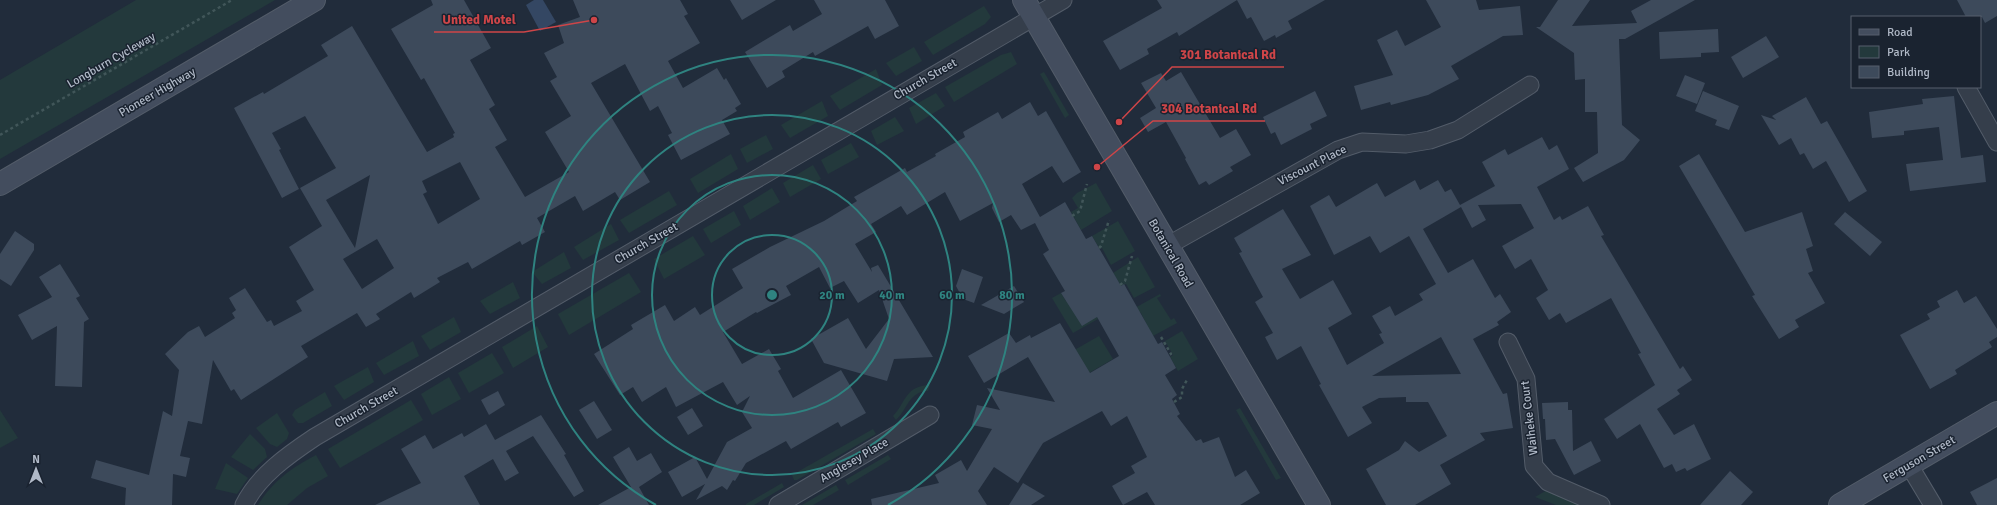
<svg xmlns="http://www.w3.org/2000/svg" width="1997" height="505" font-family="Signika,sans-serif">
  <rect width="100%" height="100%" fill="#212c3b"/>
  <g fill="#23393c">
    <path d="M136,0H275L0,159V80Z"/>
    <path d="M984,6L991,17L985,24L933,55L924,42Z"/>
    <path d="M914,47L922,61L896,76L886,63Z"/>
    <path d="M1011,52L1017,64L954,102L945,87L1001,55Z"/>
    <path d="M876,69L882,85L840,110L830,96Z"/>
    <path d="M1044,72L1069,115L1065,118L1040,74Z"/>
    <path d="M936,93L945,106L916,124L909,108Z"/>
    <path d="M822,101L828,116L790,138L781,125Z"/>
    <path d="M895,117L904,131L877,145L871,131Z"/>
    <path d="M766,135L773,149L747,163L740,149Z"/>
    <path d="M851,143L859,157L828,174L821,160Z"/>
    <path d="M731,154L738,169L698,193L690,179Z"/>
    <path d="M813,165L821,179L790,197L783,183Z"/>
    <path d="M1096,183L1112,211L1081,230L1071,212L1078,208L1072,198L1077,193Z"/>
    <path d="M772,188L780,202L750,220L743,206Z"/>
    <path d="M669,191L677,205L629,233L620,220Z"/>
    <path d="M734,211L741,225L711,243L703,229Z"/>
    <path d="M1118,221L1135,251L1111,265L1102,248L1100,249L1092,236Z"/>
    <path d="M611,224L619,240L583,260L574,247Z"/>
    <path d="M693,236L705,255L664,279L654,259Z"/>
    <path d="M564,252L571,268L542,284L532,272Z"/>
    <path d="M1138,257L1155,287L1134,298L1126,284L1121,286L1113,273Z"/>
    <path d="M629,273L641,292L569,335L558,314Z"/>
    <path d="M513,282L520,298L490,314L480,301Z"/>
    <path d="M1061,293L1066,301L1084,296L1098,319L1073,333L1052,298Z"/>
    <path d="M1160,294L1161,296L1157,298L1171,320L1174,318L1177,323L1153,336L1144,327L1147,325L1141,313L1133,309Z"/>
    <path d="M454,317L461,332L430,350L421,336Z"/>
    <path d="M537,326L548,347L513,368L502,347Z"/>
    <path d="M1182,331L1198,359L1178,371L1170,357L1173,355L1165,341Z"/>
    <path d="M1099,336L1113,359L1072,383L1062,357Z"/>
    <path d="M413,341L419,356L384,375L376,363Z"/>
    <path d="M492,353L504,373L469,393L458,373Z"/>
    <path d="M368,367L374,382L344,400L334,386Z"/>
    <path d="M449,377L461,399L432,415L421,394Z"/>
    <path d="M930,385L928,391C908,392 908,409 896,420L893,416C907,401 905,386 930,385Z"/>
    <path d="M325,392L332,406L303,423H298L292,415L295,410Z"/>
    <path d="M411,400L423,420L340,468L328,449Z"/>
    <path d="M1240,408L1281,478L1276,480L1236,410Z"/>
    <path d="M0,410L18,438L0,448Z"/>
    <path d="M277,413L289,433L287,439L277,447L270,444L256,428Z"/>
    <path d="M873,429L876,434L797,480H794L792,475Z"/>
    <path d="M250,434L265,449L267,457L253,470L231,457Z"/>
    <path d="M316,455L328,476L307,488L287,505H258C273,481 291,468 316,455Z"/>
    <path d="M888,455L891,459L848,485L845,480Z"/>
    <path d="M226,463L248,478L237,494L215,489Z"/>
    <path d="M782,483L784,487L754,505H746V504Z"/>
    <path d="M836,485L839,490L813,505H802Z"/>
    <path d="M1549,489L1587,505H1556L1535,497Z"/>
  </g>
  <path fill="#344763" d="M534,0H543L556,22L540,31L526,5Z"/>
  <g fill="#3d4a5b" fill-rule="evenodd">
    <path d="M431,0H464L491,48L470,60L495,105L489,109L507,140L495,147L525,197L569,172L545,132L571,116L550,81L557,77L544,53L564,43L558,25L580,17L573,0H680L688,14L684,16L700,43L668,61L683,88L717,68L724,80L726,78L741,104L735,108L737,111L722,120L730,134L681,160L668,135L672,133L658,106L650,111L625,64L591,83L650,182L620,200L615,192L583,211L575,196L537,218L545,232L522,245L520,241L472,269L468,262L437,278L440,282L414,298L411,292L376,314L380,319L366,327L357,313L301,346L308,357L241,400L234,389L231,391L213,360L202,424L188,421L180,456L190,458L186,477L173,474L172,505H125L126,488L91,478L96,460L149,475L163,411L172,416L179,370L165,354L188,332L199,326L205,337L235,318L232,313L236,310L229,298L245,288L267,322L271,320L274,326L302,311L296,301L314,290L289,247L322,226L300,188L336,168L305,116L272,133L281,149L279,150L299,189L282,198L234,108L263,92L264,94L328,56L321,45L352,26L427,152L454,137L453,134L455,133L424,78L421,80L391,29L433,5ZM460,162L480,199L438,224L423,194L427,192L422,181ZM370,175L355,248L326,200ZM377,239L394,268L362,289L343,259Z"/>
    <path d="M730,0H776L742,20Z"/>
    <path d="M814,0H885L899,26L875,39L868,26L815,56L813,52L782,71L785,77L767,88L745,52L790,25L793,31L822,14Z"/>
    <path d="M1157,0H1237L1179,36L1177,32L1147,49L1149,54L1120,70L1103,41L1162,8Z"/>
    <path d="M1237,0H1325L1288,21L1292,29L1276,38L1275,35L1264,41L1251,17L1247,19Z"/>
    <path d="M1426,0H1476L1479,10L1520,6L1523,35L1503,36L1451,66L1459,79L1428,95L1391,105L1390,102L1361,110L1354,86L1393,75L1377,40L1397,30L1405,46L1441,27Z"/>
    <path d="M1558,0H1590L1572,26L1637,23L1631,11L1651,0H1695L1625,39H1619L1622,125L1640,140L1624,160L1583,182L1574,168L1598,153L1597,112H1585V79L1575,80L1574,53L1536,27H1540Z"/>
    <path d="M1957,0H1997V16L1985,23L1982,17H1966Z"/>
    <path d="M1718,29L1719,52L1701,53V57L1660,59L1659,32Z"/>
    <path d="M1766,36L1779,57L1743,78L1731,57Z"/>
    <path d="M1181,72L1220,138L1236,129L1251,155L1230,167L1233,171L1209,185L1206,181L1199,185L1185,159L1186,158L1166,122L1148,132L1140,118L1156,108L1141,83L1161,73L1166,81Z"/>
    <path d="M1685,75L1705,83L1697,104L1676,96Z"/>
    <path d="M1315,91L1327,116L1310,124L1312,129L1281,145L1275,132L1271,134L1263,117Z"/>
    <path d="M1703,91L1739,106L1729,130L1715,125L1717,120L1695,111Z"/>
    <path d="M1954,96L1961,158L1983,155L1986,182L1910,191L1906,164L1943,160L1939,127L1904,131V135L1872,138L1869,112L1923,104L1922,99Z"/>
    <path d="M1806,97L1821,124L1827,121L1867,191L1849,202L1826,161L1813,169L1804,153L1800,155L1791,138L1779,145L1761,115L1776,120L1772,116Z"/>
    <path d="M1030,102L1038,116L1046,111L1081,172L1063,183L1052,166L1022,184L1040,217L1065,202L1086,239L1092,236L1121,286L1124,284L1158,344L1162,342L1176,368L1165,375L1177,395L1172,399L1180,414L1177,416L1196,441L1201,439L1203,443L1219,437L1235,477L1246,470L1260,493L1240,505H1155L1147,492L1123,505L1112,486L1135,473L1131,466L1147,457L1127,416L1111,426L1102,411L1043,443L1018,483L994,467L978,491L987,505H872L871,499L939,483L935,475L961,460L967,471L992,429L972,425L977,405L1000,410L987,388L1055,402L1028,357L984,383L968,356L1009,333L1016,343L1030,335L1031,338L1060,323L1090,373L1119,356L1097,317L1082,326L1061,293L1065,291L1043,254L1049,250L1035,223L1021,230L1011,215L999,222L992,208L993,203L960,221L945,192L907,215L901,206L871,224L876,232L855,244L872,272L871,268L878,265L933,357L894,359L887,381L824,363L811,339L848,318L866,349L889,319L879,290L858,303L844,281L830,288L819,267L786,286L791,295L757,313L756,312L723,332L742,364L769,349L781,369L778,371L793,398L841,370L866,413L841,427L838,422L791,449L786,441L746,463L735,481L733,480L727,490L722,486L696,500L705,484L682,497L668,472L695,457L707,479L727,442L752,428L742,412L750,396L737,405L723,382L676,407L666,387L642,402L633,387L620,395L594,354L633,329L631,325L665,305L674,321L695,307L700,315L743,288L732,269L770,247L824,221L857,201L854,197L905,168L907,172L936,156L935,154L965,137L963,132L998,112L1002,119Z"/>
    <path d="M1542,137L1549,150L1557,145L1569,169L1537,187L1554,220L1560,216L1562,220L1588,206L1604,235L1601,236L1680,369L1683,366L1692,380L1677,390L1680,394L1657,409L1674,435L1694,424L1711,459L1687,471L1685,468L1676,472L1672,464L1664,468L1640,424L1617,439L1604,419L1655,385L1638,354L1641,353L1611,298L1566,323L1560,313L1549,320L1536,298L1548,290L1531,259L1515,269L1502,246L1534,228L1521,204L1478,205L1486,220L1472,228L1461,207L1423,229L1448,273L1473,259L1495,298L1500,294L1511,312L1497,322L1499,325L1473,339L1503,394L1507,393L1513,428L1480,433L1485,440L1440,465L1451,484L1415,505H1386L1366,469L1399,450L1405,441L1419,452L1447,436L1428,402H1406V397L1379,398L1362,407L1372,423L1348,437L1319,385L1321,384L1301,346L1277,360L1265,337L1273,333L1255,302L1263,297L1239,253L1242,252L1234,238L1283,209L1311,255L1282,269L1300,299L1333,280L1352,314L1328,328L1347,365L1384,343L1379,334L1382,333L1372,316L1390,306L1395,316L1423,300L1419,294L1436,284L1409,236L1380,253L1370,236L1334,255L1310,206L1329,195L1336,207L1377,183L1385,197L1415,180L1420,190L1438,180L1445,192L1451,189L1460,205L1495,186L1482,162L1505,149L1508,155ZM1441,337L1461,374L1372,376Z"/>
    <path d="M1699,154L1745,232L1802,212L1813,246L1806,249L1813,271L1808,273L1825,303L1795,320L1799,327L1779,339L1752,296L1755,295L1679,166Z"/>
    <path d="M1845,212L1882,242L1870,256L1834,224Z"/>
    <path d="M15,231L34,244V250L11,286L0,279V254Z"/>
    <path d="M60,264L80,296L76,298L89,319L84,322L82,387L55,386L57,326L32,340L18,315L52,297L39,277Z"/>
    <path d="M962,269L983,277L974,303L963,299L956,286Z"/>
    <path d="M1014,286L1024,302L1004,314L981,305Z"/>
    <path d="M1957,290L1964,303L1976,296L1997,329V337L1989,342L1992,347L1955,370L1957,374L1930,389L1900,335L1930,319L1927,314L1940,307L1937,301Z"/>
    <path d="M498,391L505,405L489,415L481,400Z"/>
    <path d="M594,401L612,430L597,439L579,410Z"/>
    <path d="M1568,402V410H1572L1573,451L1591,441L1601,461L1574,475L1555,439L1546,440L1545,419H1543L1542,403Z"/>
    <path d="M692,408L703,426L688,435L677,417Z"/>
    <path d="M541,415L566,454L564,455L584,491L574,497L533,436L506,451L519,473L505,481L493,459L464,476L480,505H375L421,483L401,449L425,435L433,449L462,433L464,437L486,424L495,440Z"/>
    <path d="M629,447L637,461L651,453L662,472L639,487L649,505H598L631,487L613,457Z"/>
    <path d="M1730,471L1753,492L1741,505H1700Z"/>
    <path d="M1997,478V505H1977L1970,492Z"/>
    <path d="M1023,483L1045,496L1031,505H1009Z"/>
  </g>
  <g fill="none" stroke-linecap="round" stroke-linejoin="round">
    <defs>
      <g id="street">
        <path d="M1966,87L1997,142"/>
        <path d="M1167,246L1338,150L1362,142L1406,144L1430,140L1458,130L1530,85"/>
        <path d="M1508,342L1526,379L1534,466L1548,482L1601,505"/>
        <path d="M1909,465L1933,505"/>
        <path d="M244,505C258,476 288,455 315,437L1063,0"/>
        <path d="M778,505L930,415"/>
      </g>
      <g id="secondary">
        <path d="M1024,0L1319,505"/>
        <path d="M0,184L314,0"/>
        <path d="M1840,505L1997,413"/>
      </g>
    </defs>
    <use href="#street" stroke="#535c69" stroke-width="19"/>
    <use href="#secondary" stroke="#535c69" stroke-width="24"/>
    <g stroke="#415659" stroke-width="2.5" stroke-dasharray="3 3" stroke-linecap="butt">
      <path d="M0,135L232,0"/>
      <path d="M1072,216L1080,211L1087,184"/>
      <path d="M1099,248L1101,246L1109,220"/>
      <path d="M1120,285L1125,281L1132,256"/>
      <path d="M1161,337L1171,354L1169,355"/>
      <path d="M1174,402L1182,397V389L1188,378"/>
    </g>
    <use href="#street" stroke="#353e4b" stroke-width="17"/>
    <use href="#secondary" stroke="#434d5e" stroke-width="22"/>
  </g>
  <g fill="none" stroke="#2f8380" stroke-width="2">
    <circle cx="772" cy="295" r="60"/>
    <circle cx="772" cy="295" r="120"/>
    <circle cx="772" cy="295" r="180"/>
    <path d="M656 505A240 240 0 1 1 888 505"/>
  </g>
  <g text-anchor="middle" stroke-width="3" stroke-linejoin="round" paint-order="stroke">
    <g font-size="12" fill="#b0b9c7" stroke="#1a2330">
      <text transform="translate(111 60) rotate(-30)" y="4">Longburn Cycleway</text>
      <text transform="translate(925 79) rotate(-30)" y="4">Church Street</text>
      <text transform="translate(157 92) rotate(-30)" y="4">Pioneer Highway</text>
      <text transform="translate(1312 165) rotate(-27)" y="4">Viscount Place</text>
      <text transform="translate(646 243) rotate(-30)" y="4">Church Street</text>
      <text transform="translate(1171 253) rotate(60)" y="4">Botanical Road</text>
      <text transform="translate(366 407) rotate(-30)" y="4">Church Street</text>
      <text transform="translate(1529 418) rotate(-97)" y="4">Waiheke Court</text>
      <text transform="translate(1919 459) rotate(-30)" y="4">Ferguson Street</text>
      <text transform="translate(854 460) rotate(-30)" y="4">Anglesey Place</text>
    </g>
  </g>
  <circle cx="772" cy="295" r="6" fill="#2f8380" stroke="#1a2330" stroke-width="2"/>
  <g font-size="12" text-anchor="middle" font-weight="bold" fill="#2f8380" stroke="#1a2330" stroke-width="3" stroke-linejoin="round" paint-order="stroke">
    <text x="832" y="299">20 m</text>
    <text x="892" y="299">40 m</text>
    <text x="952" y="299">60 m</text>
    <text x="1012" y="299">80 m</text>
  </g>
  <path fill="none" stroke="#ce4548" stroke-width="1.5" d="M594 20L524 32H434M1119 122L1172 67H1284M1097 167L1153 121H1265"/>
  <g fill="#ce4548" stroke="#1a2330" stroke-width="1.5">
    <circle cx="594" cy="20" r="4"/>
    <circle cx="1119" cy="122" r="4"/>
    <circle cx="1097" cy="167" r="4"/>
  </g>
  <g font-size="13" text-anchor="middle" font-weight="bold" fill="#ce4548" stroke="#1a2330" stroke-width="3" stroke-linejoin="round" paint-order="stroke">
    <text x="479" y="24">United Motel</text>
    <text x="1228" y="59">301 Botanical Rd</text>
    <text x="1209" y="113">304 Botanical Rd</text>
  </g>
  <rect x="1851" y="16" width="130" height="72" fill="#1a2330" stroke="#565f6c"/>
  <rect x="1859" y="29" width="20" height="6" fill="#434d5e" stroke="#565f6c"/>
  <text x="1887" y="36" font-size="12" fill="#b0b9c7">Road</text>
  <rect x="1859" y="46" width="20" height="12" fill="#23393c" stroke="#565f6c"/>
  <text x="1887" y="56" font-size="12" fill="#b0b9c7">Park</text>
  <rect x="1859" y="66" width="20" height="12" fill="#3d4a5b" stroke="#565f6c"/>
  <text x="1887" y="76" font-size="12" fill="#b0b9c7">Building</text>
  <g transform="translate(36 469)" stroke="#1a2330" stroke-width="3" paint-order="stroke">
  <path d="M0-3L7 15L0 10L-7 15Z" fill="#b0b9c7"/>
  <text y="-6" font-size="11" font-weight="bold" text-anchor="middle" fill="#b0b9c7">N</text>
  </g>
</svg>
